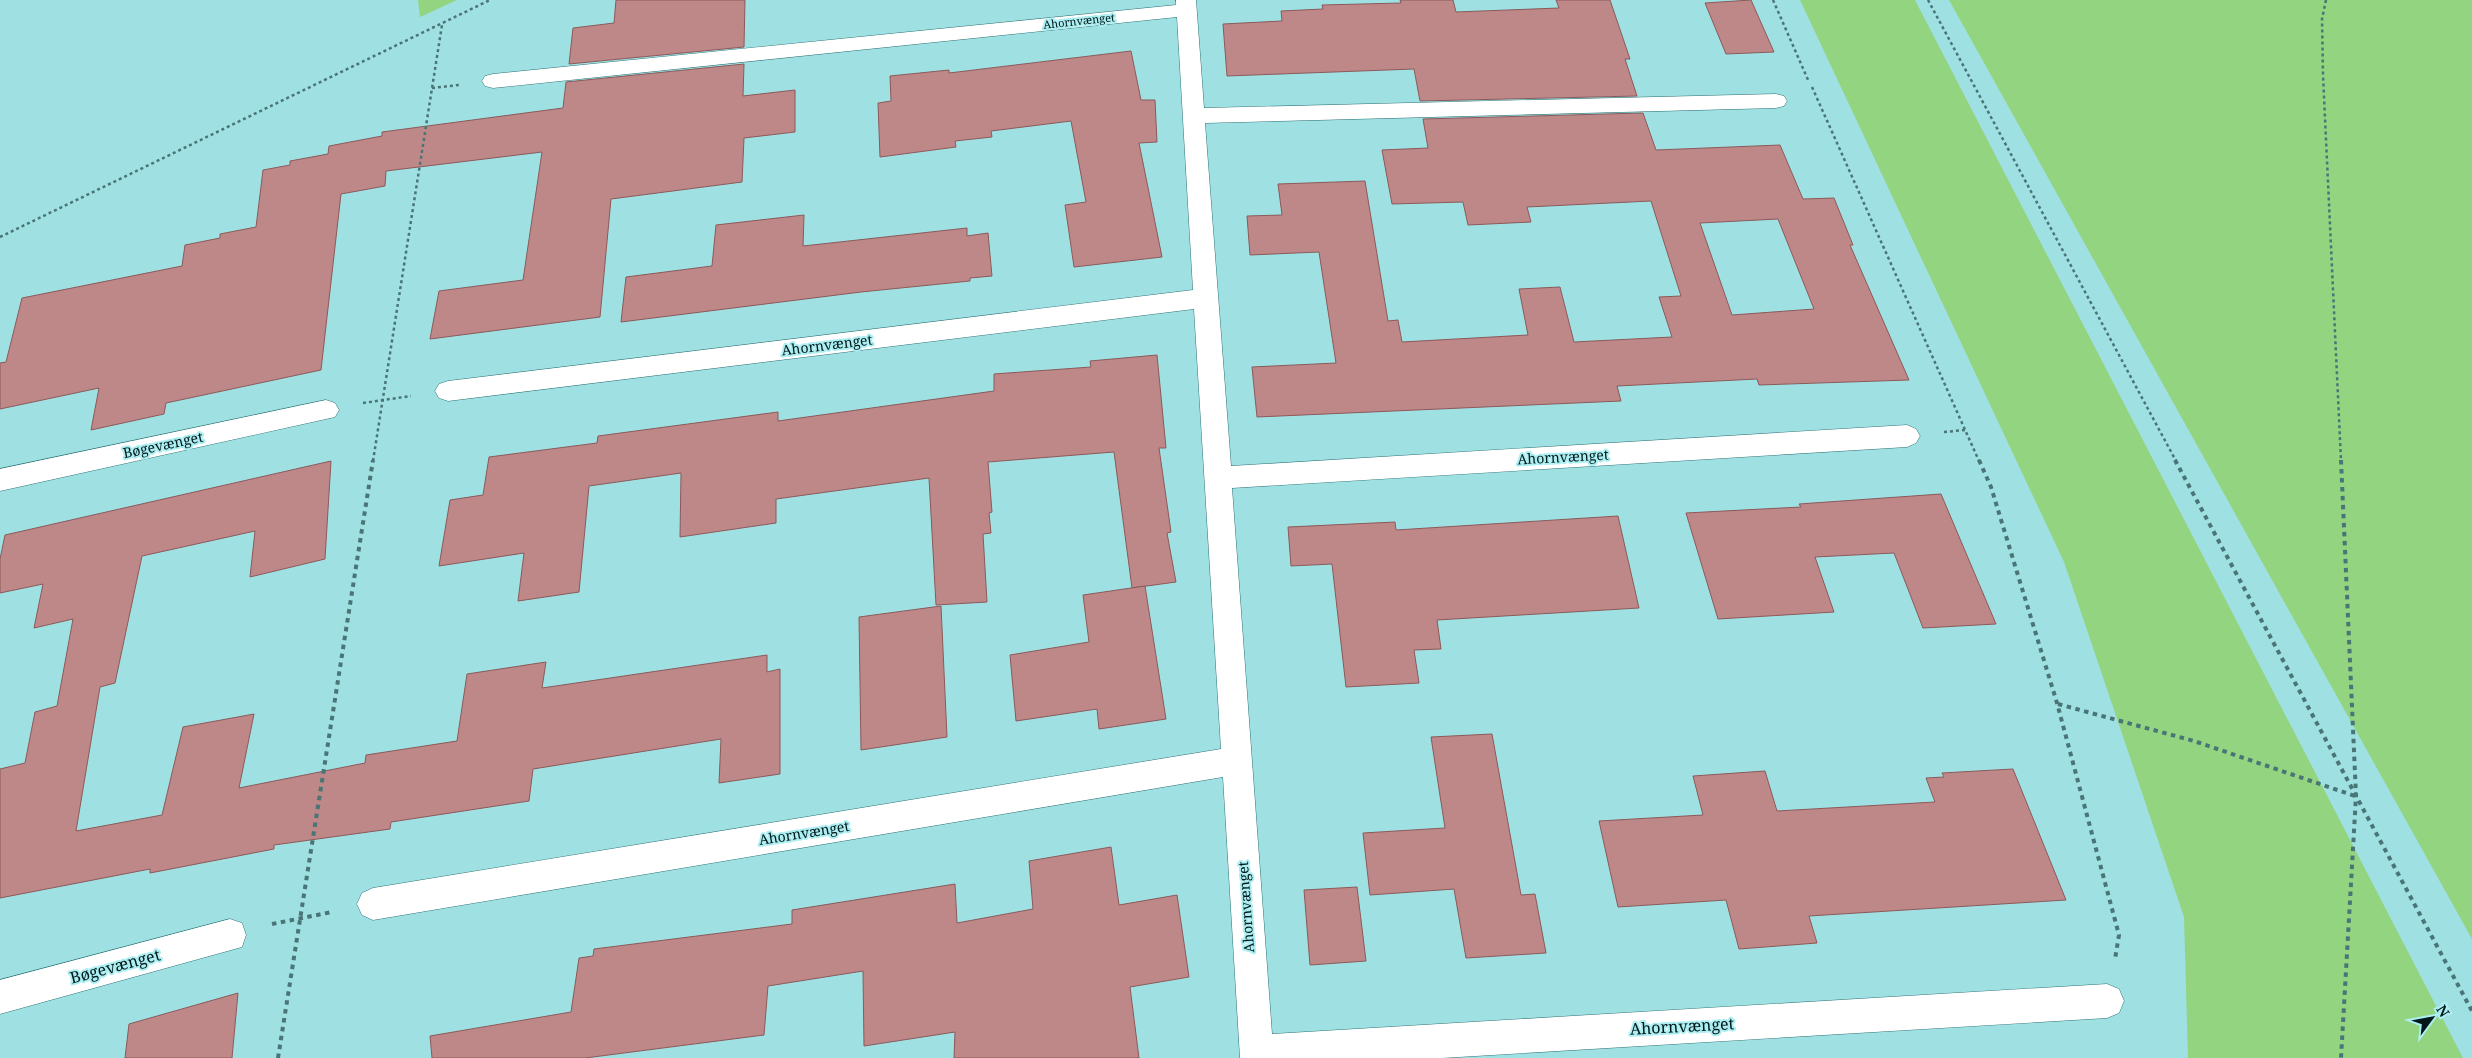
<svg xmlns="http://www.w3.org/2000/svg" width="2472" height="1058" font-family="'Noto Serif',serif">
  <rect width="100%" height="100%" fill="#9fe1e3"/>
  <g fill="#93d480">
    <path d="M418,0H457L420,17Z"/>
    <path d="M1800,0H1915L2463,1058H2188L2184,917L2064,562Z"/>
    <path d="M1949,0H2472V939Z"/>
  </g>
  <g fill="#be8888" stroke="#8c595a" fill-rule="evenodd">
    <path d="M616,0H745L744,47L569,64L573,28L614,23Z"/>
    <path d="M1400,0H1453L1456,12L1559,8L1556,0H1610L1630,59H1625L1637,96L1420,101L1414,69L1227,76L1223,24L1282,21L1281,11L1323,9L1322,5L1401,3Z"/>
    <path d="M1751,0L1774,52L1726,54L1705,3Z"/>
    <path d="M1131,51L1141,100H1155L1157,142L1139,143L1162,257L1074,267L1065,205L1086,202L1071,121L991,131L992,137L955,141L956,147L880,157L878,103L891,101L890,76L949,70V73Z"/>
    <path d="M744,64L743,96L795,90V132L744,138L742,182L611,199L600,317L430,339L439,291L523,280L542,152L386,171L385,186L341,194L321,370L166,403L164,414L91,430L99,388L0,409V363L6,362L22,298L182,266L185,245L220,238V234L256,227L263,170L290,165V161L328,154L329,146L382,136V132L563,108L566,82Z"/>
    <path d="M1643,113L1656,150L1780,145L1803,199L1834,198L1853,245H1850L1909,380L1759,385L1757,379L1617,386L1621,401L1257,417L1252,367L1336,363L1319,252L1250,255L1247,216L1282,215L1278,184L1365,181L1388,321L1398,320L1402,342L1528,335L1519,289L1560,287L1574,342L1672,337L1659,297L1681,296L1651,201L1527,207L1531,222L1468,225L1463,202L1392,204L1382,150L1428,148L1423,119ZM1778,219L1814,309L1732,315L1700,223Z"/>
    <path d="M804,215L803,246L967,228V236L988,233L992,276L970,278V281L861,292L621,322L626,277L712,266L716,225Z"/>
    <path d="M1157,355L1166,448H1159L1171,532L1167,533L1176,582L1132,588L1114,452L988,462L992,512L989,513L991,533L983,534L987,602L936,605L929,478L776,499V523L680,537L681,473L589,486L579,592L518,601L524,553L439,566L450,500L483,495L489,457L597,443L598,436L778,412V421L994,391V374L1091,367L1090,361Z"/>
    <path d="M331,461L325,559L250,577L255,531L142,556L115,683L100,687L76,831L162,815L183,727L254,714L239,788L365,763L366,755L457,741L467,674L546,662L542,688L767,655V672L780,669V774L719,783L721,739L533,769L529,801L391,822L390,829L274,845V849L150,873V869L0,898V769L25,763L35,712L57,706L73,619L34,628L43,584L0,593V559L5,535Z"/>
    <path d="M1941,494L1996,624L1923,628L1894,553L1815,557L1834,612L1718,619L1686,513L1801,507L1799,504Z"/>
    <path d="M1618,516L1639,608L1437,620L1441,649L1414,650L1419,683L1346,687L1332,564L1291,566L1288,527L1395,522L1396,530Z"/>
    <path d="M1145,586L1166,719L1099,729L1097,709L1016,721L1010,655L1089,642L1083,595Z"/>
    <path d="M941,606L947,737L861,750L859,617Z"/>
    <path d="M1492,734L1521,895L1535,894L1546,953L1466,958L1454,889L1370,895L1363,833L1445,828L1431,737Z"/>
    <path d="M2013,769L2066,900L1809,916L1817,943L1739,949L1726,900L1618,907L1599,821L1703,815L1693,776L1765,771L1777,811L1935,802L1926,778L1944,777L1942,773Z"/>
    <path d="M1111,847L1119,905L1177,895L1189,977L1130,987L1139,1058H954L955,1032L864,1046L863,971L768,986L764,1035L585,1058H432L430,1036L571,1012L579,958L593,956L594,949L792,924V910L955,884L957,923L1033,909L1029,861Z"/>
    <path d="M1357,887L1366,961L1310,965L1304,890Z"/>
    <path d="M238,993L232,1058H125L129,1024Z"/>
  </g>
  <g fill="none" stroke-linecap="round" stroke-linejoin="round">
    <defs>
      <g id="minor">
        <path d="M1176,0H1196L1204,108L1776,94L1784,96L1787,101L1784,106L1776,108L1205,123L1231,466L1907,425L1916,429L1920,436L1916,443L1907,447L1232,488L1272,1034L2107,984L2119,989L2124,1001L2119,1013L2107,1018L1442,1058H1240L1223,777L373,920L362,915L357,904L362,893L373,888L1221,749L1194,309L448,401L439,398L435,391L439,384L448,381L1193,290L1177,17L493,88L485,86L482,81L485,76L493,74L1176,5Z"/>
        <path d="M326,400L335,403L339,410L335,417L0,491V469Z"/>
        <path d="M230,919L242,923L246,935L242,947L0,1014V980Z"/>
      </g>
    </defs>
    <use href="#minor" stroke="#307275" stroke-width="1"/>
    <g stroke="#4a7576" stroke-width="2.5" stroke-dasharray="3 3" stroke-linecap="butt">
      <path d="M1773,0L1809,82"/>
      <path d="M1928,0L2176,461"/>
      <path d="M2326,0L2322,19L2323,75L2341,461"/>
      <path d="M1812,87L1979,461"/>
      <path d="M432,88L459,85"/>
      <path d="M0,237L490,0"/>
      <path d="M363,403L411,396"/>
      <path d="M1944,432L1965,430"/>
      <path d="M373,461L442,25"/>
    </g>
    <g stroke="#4a7576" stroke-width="4" stroke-dasharray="4.5 4.5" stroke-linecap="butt">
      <path d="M1979,460L1991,487L2057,703L2119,935L2115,959"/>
      <path d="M2175,460L2472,1011"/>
      <path d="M2341,460L2356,796L2341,1058"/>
      <path d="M2058,704L2194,741L2355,796"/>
      <path d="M272,924L332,912"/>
      <path d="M278,1058L373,460"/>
    </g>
    <use href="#minor" fill="#fff" fill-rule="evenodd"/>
  </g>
  <g text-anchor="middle" stroke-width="4" stroke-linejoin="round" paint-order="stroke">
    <g font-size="11" fill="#001819" stroke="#aceef1">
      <text transform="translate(1079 21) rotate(-6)" y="4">Ahornvænget</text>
    </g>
    <g font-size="14" fill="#001819" stroke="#aceef1">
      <text transform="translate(827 345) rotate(-7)" y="5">Ahornvænget</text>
      <text transform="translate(163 445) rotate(-12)" y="5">Bøgevænget</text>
      <text transform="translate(1563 457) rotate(-3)" y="5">Ahornvænget</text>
      <text transform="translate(804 833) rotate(-9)" y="5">Ahornvænget</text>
      <text transform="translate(1246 907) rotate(-94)" y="5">Ahornvænget</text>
    </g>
    <g font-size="16" fill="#001819" stroke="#aceef1">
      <text transform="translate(115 966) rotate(-15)" y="6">Bøgevænget</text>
      <text transform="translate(1682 1026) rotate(-3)" y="6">Ahornvænget</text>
    </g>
  </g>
  <g transform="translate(2432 1018) rotate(58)" stroke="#aceef1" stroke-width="4" paint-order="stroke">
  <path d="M0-4L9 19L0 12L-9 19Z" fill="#001819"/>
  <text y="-8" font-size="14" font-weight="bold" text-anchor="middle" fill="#001819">N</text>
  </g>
</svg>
